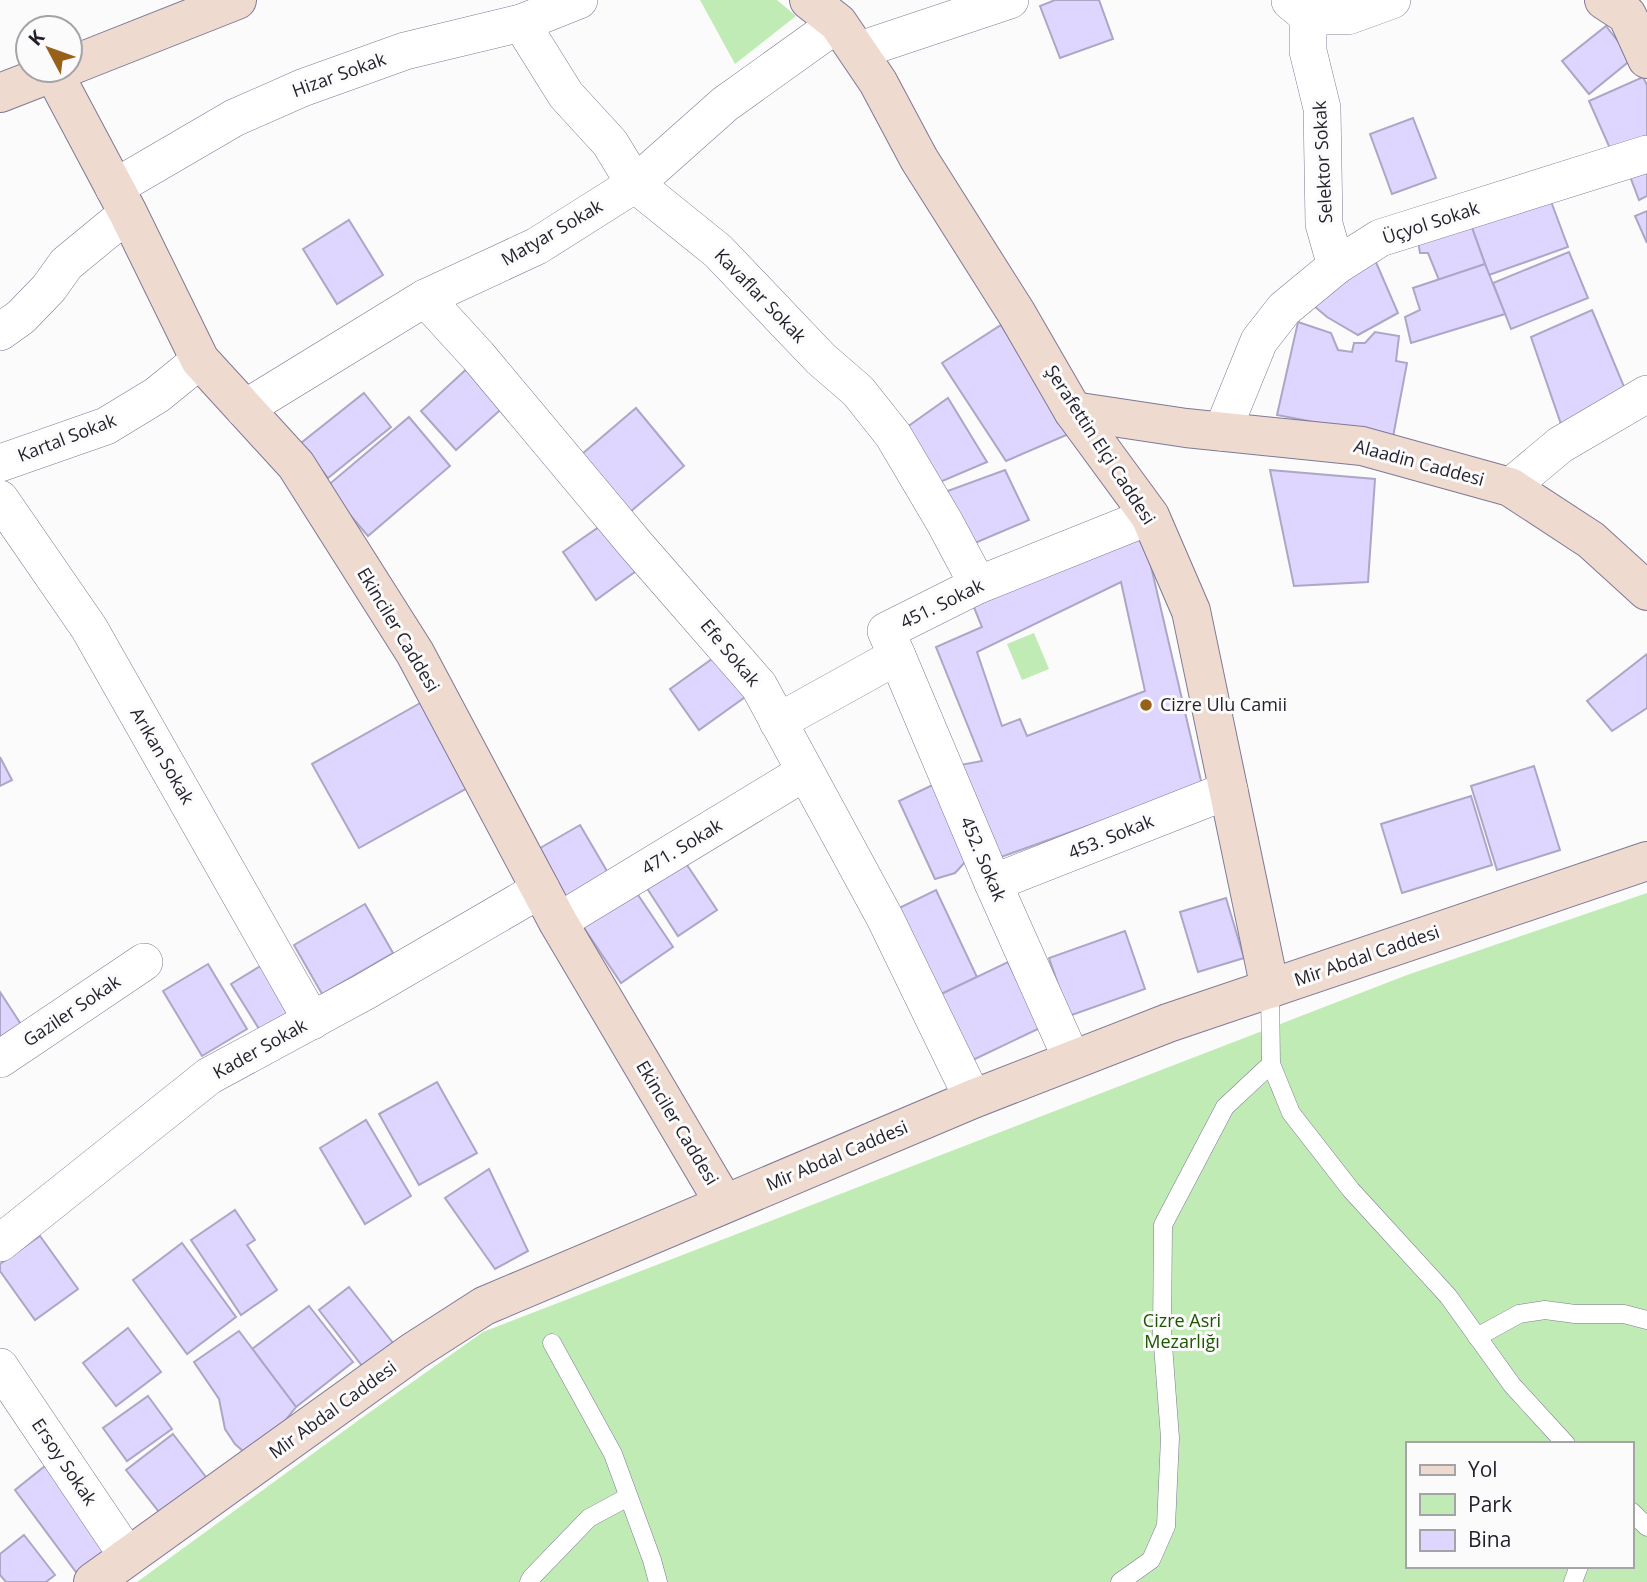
<svg xmlns="http://www.w3.org/2000/svg" width="1647" height="1582" font-family="'Open Sans',sans-serif">
  <rect width="100%" height="100%" fill="#fbfbfb"/>
  <g fill="#c1ebb4" fill-rule="evenodd">
    <path d="M700,0H777L796,16L735,64Z"/>
    <path d="M1034,633L1049,669L1022,680L1007,644Z"/>
    <path d="M1647,893V1582H137L363,1417L483,1332L1407,975ZM1407,1444H1631V1566H1407Z"/>
  </g>
  <g fill="#ded6fe" stroke="#ada6c6" stroke-width="2" fill-rule="evenodd">
    <path d="M1055,0H1099L1113,39L1060,58L1040,6Z"/>
    <path d="M1606,26L1632,59L1589,94L1562,61Z"/>
    <path d="M1643,77L1647,85V137L1612,153L1589,101Z"/>
    <path d="M1413,118L1436,178L1392,194L1370,134Z"/>
    <path d="M1647,163V196L1639,200L1628,171Z"/>
    <path d="M1549,196L1568,247L1489,275L1471,225Z"/>
    <path d="M1647,211V243L1635,216Z"/>
    <path d="M349,220L383,275L337,304L303,249Z"/>
    <path d="M1471,225L1485,264L1439,280L1428,253H1420L1418,241Z"/>
    <path d="M1569,252L1588,298L1511,329L1493,283Z"/>
    <path d="M1375,260L1398,313L1358,335L1327,317L1314,306L1336,280Z"/>
    <path d="M1485,264L1505,314L1411,343L1405,317L1420,310L1413,288Z"/>
    <path d="M1592,310L1625,389L1563,430L1531,337Z"/>
    <path d="M1298,322L1331,333L1338,350L1352,352L1354,343H1365L1375,332L1399,336L1396,361L1407,363L1393,437L1277,415Z"/>
    <path d="M1001,325L1071,433L1006,461L942,363Z"/>
    <path d="M472,364L508,403L456,450L421,411Z"/>
    <path d="M364,393L391,427L328,478L301,443Z"/>
    <path d="M948,398L987,462L933,485L900,432Z"/>
    <path d="M636,408L684,466L630,512L582,454Z"/>
    <path d="M409,417L450,466L368,536L326,487Z"/>
    <path d="M1005,470L1029,520L968,546L942,493Z"/>
    <path d="M1270,470L1375,479L1368,582L1294,586Z"/>
    <path d="M606,522L639,569L596,600L563,552Z"/>
    <path d="M1143,532L1202,785L1001,857L955,766L982,761L936,647L982,627L973,605ZM1121,582L1145,691L1027,736L1020,719L1002,726L977,652Z"/>
    <path d="M719,654L748,695L699,730L670,689Z"/>
    <path d="M1647,654V708L1612,731L1587,701Z"/>
    <path d="M422,702L469,787L359,848L312,764Z"/>
    <path d="M0,757L12,780L0,786Z"/>
    <path d="M1534,766L1560,850L1497,870L1471,786Z"/>
    <path d="M939,782L966,861L955,873L935,879L899,801Z"/>
    <path d="M1471,796L1492,865L1402,893L1381,824Z"/>
    <path d="M580,825L611,878L566,904L535,851Z"/>
    <path d="M679,853L717,910L678,936L641,879Z"/>
    <path d="M632,886L673,947L621,983L580,922Z"/>
    <path d="M936,890L977,977L935,997L893,911Z"/>
    <path d="M1226,898L1244,958L1198,972L1180,912Z"/>
    <path d="M365,904L393,953L322,994L294,945Z"/>
    <path d="M1125,931L1145,989L1069,1016L1049,958Z"/>
    <path d="M267,962L297,1009L261,1032L231,984Z"/>
    <path d="M1008,962L1040,1028L975,1059L966,1060L935,997Z"/>
    <path d="M208,964L247,1029L202,1056L163,991Z"/>
    <path d="M0,992L24,1029L0,1044Z"/>
    <path d="M437,1082L477,1153L419,1185L379,1114Z"/>
    <path d="M366,1120L411,1196L365,1224L320,1148Z"/>
    <path d="M489,1169L528,1251L495,1269L445,1198Z"/>
    <path d="M235,1210L255,1240L247,1245L277,1290L241,1315L191,1240Z"/>
    <path d="M40,1236L78,1289L35,1320L0,1271V1264Z"/>
    <path d="M182,1243L236,1317L187,1354L133,1280Z"/>
    <path d="M349,1287L393,1343L363,1367L319,1310Z"/>
    <path d="M309,1306L353,1362L296,1407L252,1349Z"/>
    <path d="M128,1328L161,1372L116,1406L83,1363Z"/>
    <path d="M239,1331L296,1407L280,1427L244,1452L235,1444L225,1429L219,1399L194,1362Z"/>
    <path d="M148,1396L172,1429L127,1461L103,1428Z"/>
    <path d="M173,1434L209,1481L163,1517L126,1470Z"/>
    <path d="M50,1462L111,1547L76,1572L15,1490Z"/>
    <path d="M24,1535L55,1575L46,1582H6L0,1575V1554Z"/>
  </g>
  <g fill="none" stroke-linecap="round" stroke-linejoin="round">
    <defs>
      <g id="lane">
        <path d="M1270,989L1271,1064L1291,1113L1351,1190L1448,1296L1512,1385L1566,1444"/>
        <path d="M1477,1337L1519,1314L1545,1310L1575,1314H1624L1647,1320"/>
        <path d="M552,1343L613,1454L652,1560L658,1582"/>
        <path d="M1631,1511L1647,1527"/>
        <path d="M529,1582L532,1577L589,1518L628,1497"/>
        <path d="M1120,1582L1151,1560L1166,1526L1170,1438L1162,1332L1163,1225L1225,1107L1271,1064"/>
        <path d="M1573,1582L1579,1566"/>
      </g>
      <g id="street">
        <path d="M1290,1L1308,16H1348L1392,0"/>
        <path d="M1308,16V51L1322,108L1324,224L1336,266"/>
        <path d="M521,23L566,95L610,143L635,184L718,251L821,359L858,391L893,435L945,523L978,585"/>
        <path d="M857,51L1010,0"/>
        <path d="M114,188L234,118L302,88L405,51L521,23L579,0"/>
        <path d="M425,298L478,356L636,545L759,686L885,918L973,1099"/>
        <path d="M0,332L21,317L49,288L66,264L128,213"/>
        <path d="M244,409L425,298L537,246L635,184L725,104L838,23"/>
        <path d="M1222,432L1259,341L1284,309L1336,266L1380,238L1647,154"/>
        <path d="M0,463L106,426L157,395L200,360"/>
        <path d="M1510,487L1560,445L1647,394"/>
        <path d="M0,499L89,628L312,1021"/>
        <path d="M897,656L993,883L1072,1060"/>
        <path d="M778,722L897,656L886,631L978,585L1150,516"/>
        <path d="M993,883L1229,790"/>
        <path d="M558,922L805,772"/>
        <path d="M0,1059L144,962"/>
        <path d="M0,1243L209,1076L364,992L541,889"/>
        <path d="M0,1367L128,1557"/>
      </g>
      <g id="secondary">
        <path d="M809,0L838,23L878,82L919,159L1017,314L1073,411L1150,516L1191,611L1270,989"/>
        <path d="M1604,0L1627,15L1647,59"/>
        <path d="M70,66L237,0"/>
        <path d="M53,72L128,213L200,360L296,465L415,653L558,922L724,1203"/>
        <path d="M0,93L59,70"/>
        <path d="M1073,411L1186,428L1362,446L1510,487L1591,540L1647,591"/>
        <path d="M93,1582L414,1351L484,1306L973,1099L1168,1023L1647,861"/>
      </g>
    </defs>
    <use href="#lane" stroke="#7f7896" stroke-width="19"/>
    <use href="#street" stroke="#7f7896" stroke-width="38"/>
    <use href="#secondary" stroke="#7f7896" stroke-width="40"/>
    <use href="#lane" stroke="#fff" stroke-width="18"/>
    <use href="#street" stroke="#fff" stroke-width="37"/>
    <use href="#secondary" stroke="#eedace" stroke-width="38"/>
  </g>
  <circle fill="#976119" stroke="#fbfbfb" stroke-width="2.5" cx="1146" cy="705" r="7"/>
  <g text-anchor="middle" stroke-width="6" stroke-linejoin="round" paint-order="stroke">
    <g font-size="18" fill="#221f2b" stroke="#fbfbfb">
      <text transform="translate(339 75) rotate(-20)" y="6">Hizar Sokak</text>
      <text transform="translate(1323 162) rotate(-93)" y="6">Selektor Sokak</text>
      <text transform="translate(1431 223) rotate(-18)" y="6">Üçyol Sokak</text>
      <text transform="translate(552 233) rotate(-30)" y="6">Matyar Sokak</text>
      <text transform="translate(760 296) rotate(46)" y="6">Kavaflar Sokak</text>
      <text transform="translate(67 438) rotate(-21)" y="6">Kartal Sokak</text>
      <text transform="translate(1100 445) rotate(57)" y="6">Şerafettin Elçi Caddesi</text>
      <text transform="translate(1419 463) rotate(15)" y="6">Alaadin Caddesi</text>
      <text transform="translate(942 604) rotate(-26)" y="6">451. Sokak</text>
      <text transform="translate(398 630) rotate(59)" y="6">Ekinciler Caddesi</text>
      <text transform="translate(730 653) rotate(50)" y="6">Efe Sokak</text>
      <text transform="translate(162 756) rotate(60)" y="6">Arıkan Sokak</text>
      <text transform="translate(1111 837) rotate(-22)" y="6">453. Sokak</text>
      <text transform="translate(682 847) rotate(-31)" y="6">471. Sokak</text>
      <text transform="translate(983 859) rotate(67)" y="6">452. Sokak</text>
      <text transform="translate(1367 956) rotate(-19)" y="6">Mir Abdal Caddesi</text>
      <text transform="translate(72 1011) rotate(-34)" y="6">Gaziler Sokak</text>
      <text transform="translate(260 1049) rotate(-29)" y="6">Kader Sokak</text>
      <text transform="translate(677 1123) rotate(59)" y="6">Ekinciler Caddesi</text>
      <text transform="translate(837 1156) rotate(-23)" y="6">Mir Abdal Caddesi</text>
      <text transform="translate(333 1410) rotate(-36)" y="6">Mir Abdal Caddesi</text>
      <text transform="translate(64 1462) rotate(56)" y="6">Ersoy Sokak</text>
    </g>
    <g font-size="18" fill="#221f2b" stroke="#fbfbfb" text-anchor="start">
      <text x="1160" y="711">Cizre Ulu Camii</text>
    </g>
    <g font-size="18" fill="#1d5500" stroke="#fbfbfb">
      <text x="1182" y="1327">Cizre Asri<tspan x="1182" dy="21">Mezarlığı</tspan></text>
    </g>
  </g>
  <rect x="1406" y="1442" width="228" height="126" fill="#fbfbfb" stroke="#a4a3a8" stroke-width="2"/>
  <rect x="1420" y="1465" width="35" height="10" fill="#eedace" stroke="#a4a3a8" stroke-width="2"/>
  <text x="1468" y="1477" font-size="21" fill="#221f2b">Yol</text>
  <rect x="1420" y="1494" width="35" height="21" fill="#c1ebb4" stroke="#a4a3a8" stroke-width="2"/>
  <text x="1468" y="1512" font-size="21" fill="#221f2b">Park</text>
  <rect x="1420" y="1530" width="35" height="21" fill="#ded6fe" stroke="#a4a3a8" stroke-width="2"/>
  <text x="1468" y="1547" font-size="21" fill="#221f2b">Bina</text>
  <g transform="translate(49 49) rotate(311)"><circle r="33" fill="#fbfbfb" stroke="#a4a3a8" stroke-width="2"/>
  <path d="M0-5L12 26L0 18L-12 26Z" fill="#976119"/>
  <text y="-10" font-size="19" font-weight="bold" text-anchor="middle" fill="#221f2b">K</text>
  </g>
</svg>
